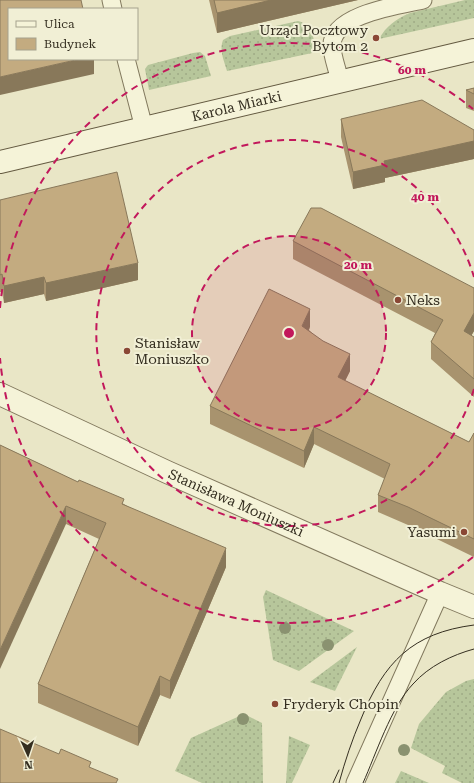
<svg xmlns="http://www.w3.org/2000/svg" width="474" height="783" font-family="'Roboto Serif',serif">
  <defs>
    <pattern id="grass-dots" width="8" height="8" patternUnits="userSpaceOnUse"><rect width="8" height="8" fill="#b7c69b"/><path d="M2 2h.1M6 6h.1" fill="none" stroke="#9eaa85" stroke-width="1.8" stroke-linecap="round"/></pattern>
  </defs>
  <rect width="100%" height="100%" fill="#e9e6c6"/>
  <g fill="url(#grass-dots)">
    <path d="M465,0H474V18L379,39C386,26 396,19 410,13Z"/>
    <path d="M298,21C313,25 313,38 317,52L227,71C224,60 219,51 223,40L230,36Z"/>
    <path d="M200,52L205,56L211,76L149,90L145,69L148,65L193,53Z"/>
    <path d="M266,590L354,631L299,671L273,660L263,597Z"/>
    <path d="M357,647L335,691L310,682Z"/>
    <path d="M474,679V783H462L442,773L445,766L411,748L419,724L446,692L466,681Z"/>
    <path d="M244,714L262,723L263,783H202L175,771L191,738Z"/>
    <path d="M289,736L310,745L292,783H286Z"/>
    <path d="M401,771L429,783H395Z"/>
  </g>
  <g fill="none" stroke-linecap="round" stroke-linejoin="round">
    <defs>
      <g id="service">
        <path d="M111,0L113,9"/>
        <path d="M126,59L144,128"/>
        <path d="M340,82C338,70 332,57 332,46C331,14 401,5 423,0"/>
        <path d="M355,783L440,593"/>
      </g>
      <g id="minor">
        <path id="s1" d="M0,394L167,472L440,593L474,607"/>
      </g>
      <g id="secondary">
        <path id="s2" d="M0,162L474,50"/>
      </g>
    </defs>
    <use href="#service" stroke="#82795e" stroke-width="19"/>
    <use href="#minor" stroke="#82795e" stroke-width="24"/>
    <use href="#secondary" stroke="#645a41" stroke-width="24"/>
    <use href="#service" stroke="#f5f3d8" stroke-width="17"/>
    <use href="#minor" stroke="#f5f3d8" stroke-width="22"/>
    <use href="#secondary" stroke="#f5f3d8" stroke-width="22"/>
    <g stroke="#342e20" stroke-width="1">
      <path d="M333,783L339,770"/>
      <path d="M339,783C345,761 352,740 361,719C384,662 412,633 474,625"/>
      <path d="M363,783C376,754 391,707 413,684C429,666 452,655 474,649"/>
    </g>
  </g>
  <g fill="#8a9270">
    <circle cx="285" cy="628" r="6"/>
    <circle cx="328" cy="645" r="6"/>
    <circle cx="243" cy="719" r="6"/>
    <circle cx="404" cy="750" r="6"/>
  </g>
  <g fill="#a8936e">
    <path d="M209,0H358L217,33Z"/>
    <path d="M474,88V111L466,108V90Z"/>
    <path d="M341,119L474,130V159L385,178V182L353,189L341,137Z"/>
    <path d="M0,200L138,280L46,301L44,294L4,303L2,292H0Z"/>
    <path d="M293,241L474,288V331L471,336L474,337V397L431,359V342L435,333L293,259Z"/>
    <path d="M310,327L309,330L350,371L345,381L469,442L474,433V557L408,525L378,512V495L385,479L314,444L304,468L210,424V406Z"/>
    <path d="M0,445L124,504L226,567L170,699L160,695L138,746L38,703V684L99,539L66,524Z"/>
  </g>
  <g fill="#88785a">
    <path d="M271,0H358L217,33V13Z"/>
    <path d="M80,59H94V74L0,95V77Z"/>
    <path d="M474,141V159L385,178V182L353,189V172L384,161Z"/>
    <path d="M138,263V280L46,301V283Z"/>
    <path d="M44,277V294L4,303V286Z"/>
    <path d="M310,309V327L302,343V326Z"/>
    <path d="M474,313V331L464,348V331Z"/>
    <path d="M350,354V371L338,395V377Z"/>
    <path d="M314,427V444L304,468V451Z"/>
    <path d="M66,506V524L0,669V650Z"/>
    <path d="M226,548V567L170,699V681Z"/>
    <path d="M160,676V695L138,746V727Z"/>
  </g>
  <g fill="#c3ab80" stroke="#88785a">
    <path d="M0,0H81L83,9H9V59H80L0,77Z"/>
    <path d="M214,0H271L217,13Z"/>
    <path d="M474,88V94L466,90Z"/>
    <path d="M422,100L474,130V141L384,161L385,165L353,172L341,119Z"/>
    <path d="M117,172L138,263L46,283L44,277L4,286L2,274L0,275V200Z"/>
    <path d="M311,208H321L474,288V313L464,331L474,337V379L431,342L443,320L293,241Z"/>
    <path d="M269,289L310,309L302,326L323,341L350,354L338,377L469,442L474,433V539L408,507L378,495L390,464L314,427L304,451L210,406Z"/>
    <path d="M0,445L78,482L79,480L124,499L122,504L226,548L170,681L160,676L138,727L38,684L106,523L66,506L0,650Z"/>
    <path d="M0,729L59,754L61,749L91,762L89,767L118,779L116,783H0Z"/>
  </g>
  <circle cx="289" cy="333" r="97" fill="#c2185b" fill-opacity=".12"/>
  <g fill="none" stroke="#c2185b" stroke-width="2" stroke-dasharray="7 5">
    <circle cx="289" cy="333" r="97"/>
    <path d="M474 389A193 193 0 1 1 474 277"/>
    <path d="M473 557A290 290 0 0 1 0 358M0 308A290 290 0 0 1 473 109"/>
  </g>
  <g fill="#8a4735" stroke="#f1efd5" stroke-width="1.5">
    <circle cx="376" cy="38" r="4"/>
    <circle cx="398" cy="300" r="4"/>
    <circle cx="127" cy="351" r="4"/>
    <circle cx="464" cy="532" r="4"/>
    <circle cx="275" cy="704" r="4"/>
  </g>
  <g text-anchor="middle" stroke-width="4" stroke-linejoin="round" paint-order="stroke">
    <g font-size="14" fill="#342e20" stroke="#f1efd5" text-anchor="start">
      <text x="368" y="35" text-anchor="end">Urząd Pocztowy<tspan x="368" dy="16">Bytom 2</tspan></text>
      <text x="406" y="305">Neks</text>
      <text x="135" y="348">Stanisław<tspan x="135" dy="16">Moniuszko</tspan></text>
      <text x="456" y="537" text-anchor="end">Yasumi</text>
      <text x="283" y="709">Fryderyk Chopin</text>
    </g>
    <g font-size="14" fill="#342e20" stroke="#f1efd5">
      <text dy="5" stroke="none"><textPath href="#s2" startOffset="243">Karola Miarki</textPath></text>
      <text dy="5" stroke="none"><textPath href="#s1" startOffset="260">Stanisława Moniuszki</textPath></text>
    </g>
  </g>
  <circle cx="289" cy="333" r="6" fill="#c2185b" stroke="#f1efd5" stroke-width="2"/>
  <g font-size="12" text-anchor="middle" font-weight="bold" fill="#c2185b" stroke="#f1efd5" stroke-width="4" stroke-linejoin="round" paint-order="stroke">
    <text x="412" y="74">60 m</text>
    <text x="425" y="201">40 m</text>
    <text x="358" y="269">20 m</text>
  </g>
  <rect x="8" y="8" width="130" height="52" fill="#f1efd5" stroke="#a5a28d"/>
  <rect x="16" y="21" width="20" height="6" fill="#f5f3d8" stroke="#a5a28d"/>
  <text x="44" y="28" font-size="12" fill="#342e20">Ulica</text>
  <rect x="16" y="38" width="20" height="12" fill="#c3ab80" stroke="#a5a28d"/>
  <text x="44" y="48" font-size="12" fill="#342e20">Budynek</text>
  <g transform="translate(28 755) rotate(177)" stroke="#f1efd5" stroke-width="3" paint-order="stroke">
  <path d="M0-3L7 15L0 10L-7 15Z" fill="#342e20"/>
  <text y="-6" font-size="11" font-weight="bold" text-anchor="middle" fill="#342e20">N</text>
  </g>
</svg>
